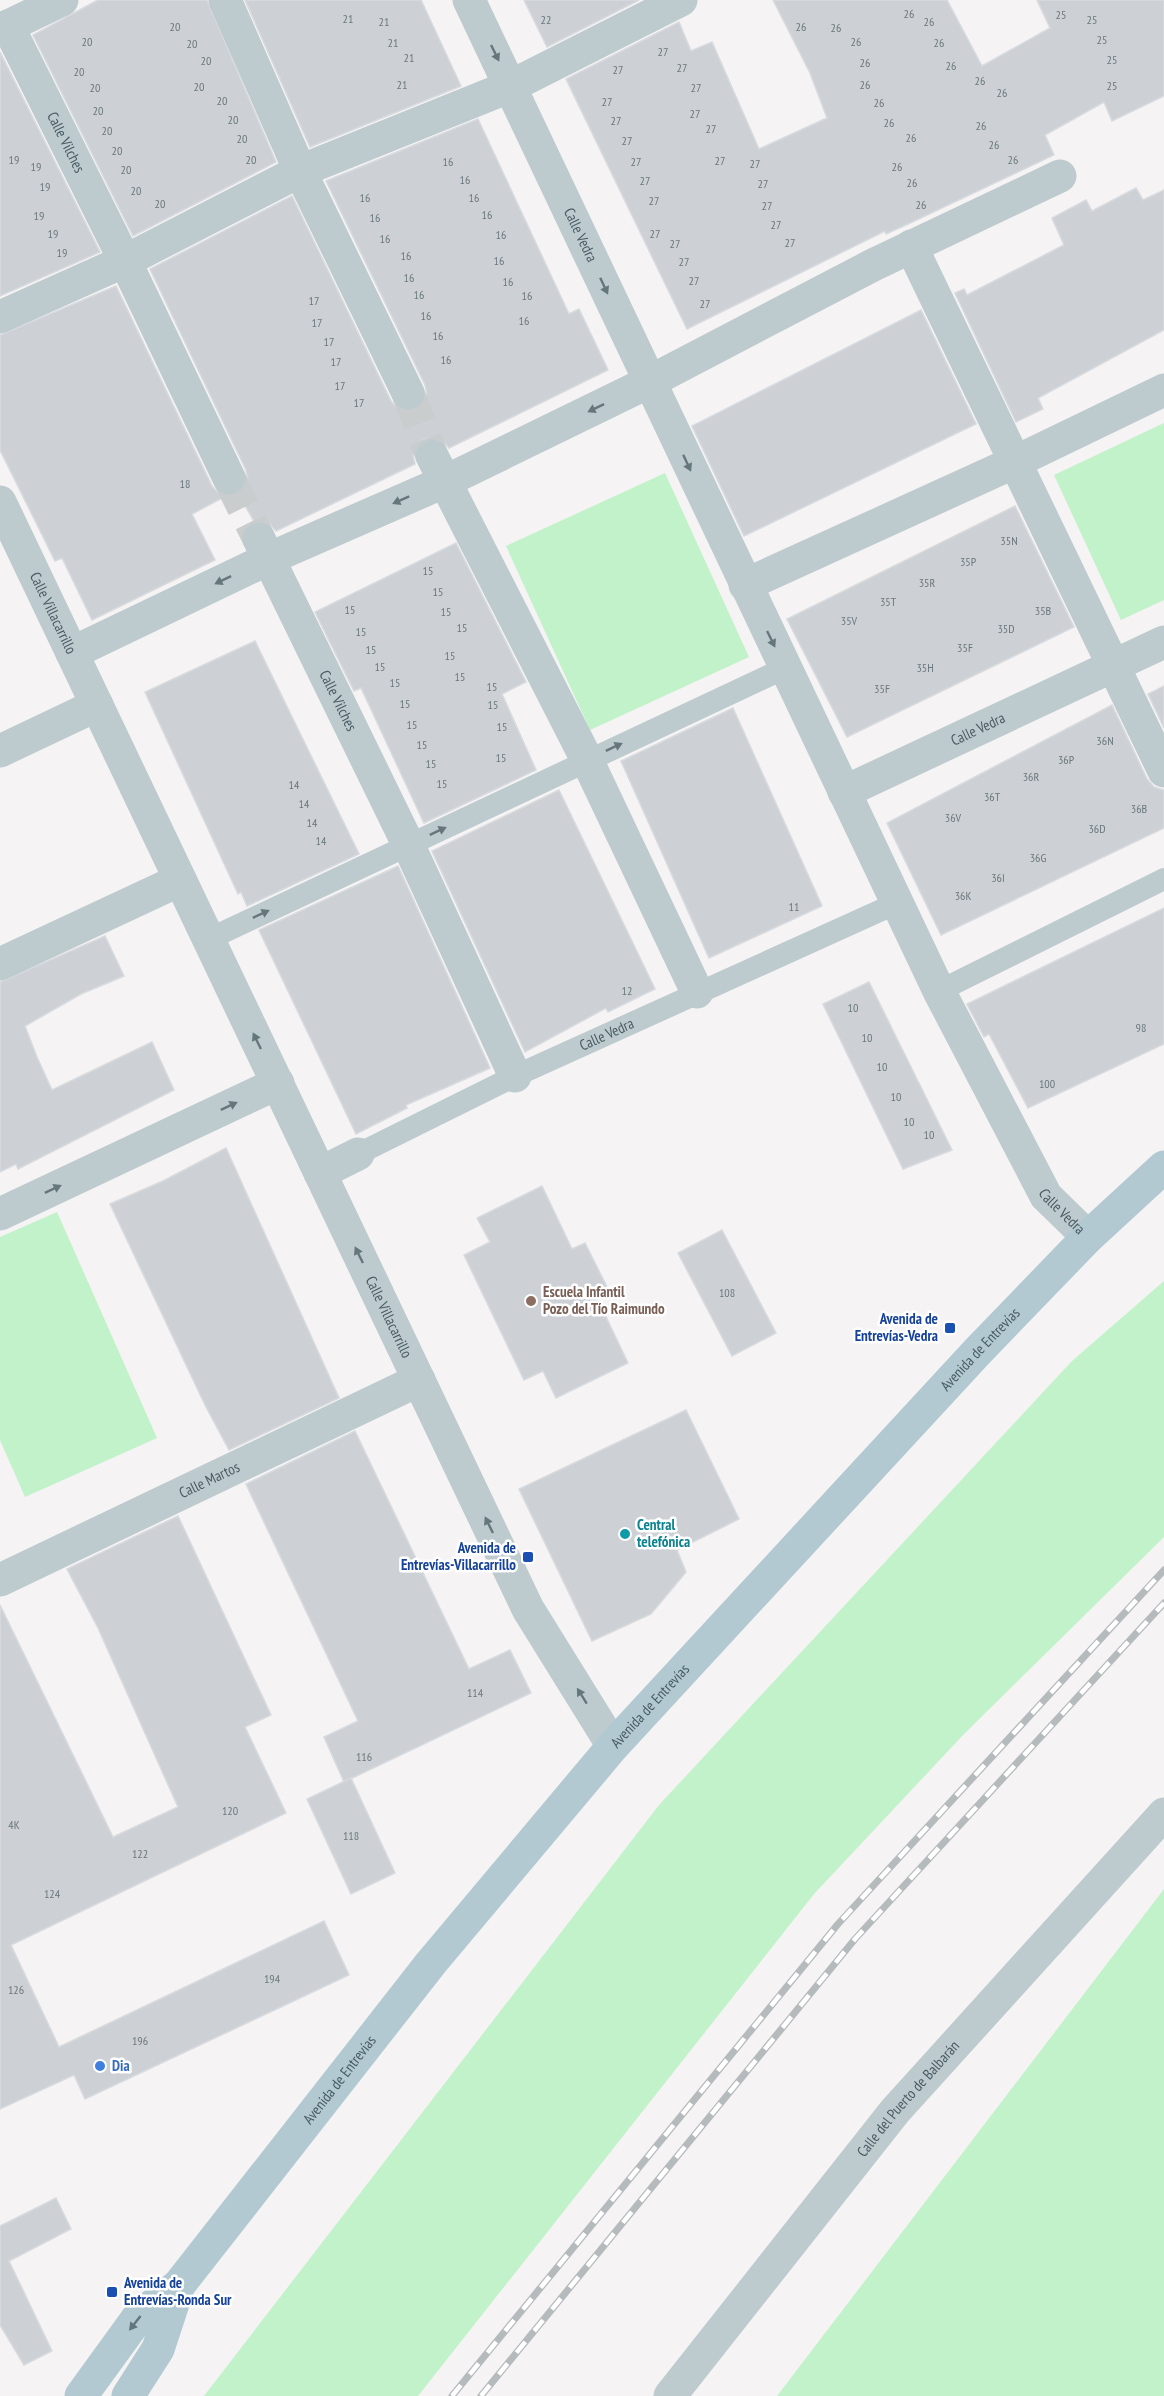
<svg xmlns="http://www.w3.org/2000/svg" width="1164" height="2396" font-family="'PT Sans Narrow',sans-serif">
  <rect width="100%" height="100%" fill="#f5f3f3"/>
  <g fill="#c1f2c9">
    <path d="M1164,423V600L1121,620L1054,475Z"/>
    <path d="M665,473L749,657L590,730L506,546Z"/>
    <path d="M57,1212L157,1438L25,1497L0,1440V1237Z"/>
    <path d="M1164,1281V1537L964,1734L814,1894L418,2396H204L659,1805L1072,1361Z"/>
    <path d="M1164,1889V2396H777Z"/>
  </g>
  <g fill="#cdd1d5" stroke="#d7dade" stroke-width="1.5">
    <path d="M98,0H207L276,162L133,236L33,35Z"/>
    <path d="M245,0H421L461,86L310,147Z"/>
    <path d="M524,0H639L547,47Z"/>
    <path d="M773,0H947L982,66L1050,28L1037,0H1164V96L1112,121L1104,102L1045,135L1054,155L908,224L886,234L885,231L687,329L566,79L679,22L691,51L712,42L759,149L827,118L810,73Z"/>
    <path d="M0,52L100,252L0,296Z"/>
    <path d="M478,119L569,314L579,309L608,370L449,448L442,440L434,437L424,439L416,446L413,456L415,464L276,531L269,523L254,521L238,494L248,480L246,470L150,269L292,196L391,401L398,409L407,412L416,410L424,403L427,394L425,385L326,181Z"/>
    <path d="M1136,188L1143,200L1164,190V330L1038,398L1043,409L1016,422L955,293L964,289L967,295L1064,245L1052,218L1086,200L1092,211Z"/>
    <path d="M116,286L212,486L218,493L226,496L192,514L215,560L92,620L62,558L55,561L0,450V335Z"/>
    <path d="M921,310L976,424L744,536L692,426Z"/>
    <path d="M1015,506L1074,627L847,737L787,619Z"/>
    <path d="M456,543L526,682L502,694L536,770L424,823L361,688L354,691L315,612Z"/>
    <path d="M255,641L359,854L247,906L241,892L238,894L145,692Z"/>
    <path d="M1164,686V728L1148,694Z"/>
    <path d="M1112,705L1147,779L1154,787L1164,790V828L941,935L887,823Z"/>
    <path d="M733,708L822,906L709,958L621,761Z"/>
    <path d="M559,790L655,989L608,1012L606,1008L525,1052L432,851Z"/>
    <path d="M398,866L490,1068L406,1105L407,1108L356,1134L259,930Z"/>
    <path d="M1164,908V1044L1028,1108L989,1034L984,1037L967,1004Z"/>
    <path d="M105,936L124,976L81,994L25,1026L37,1057L52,1090L152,1042L174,1090L18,1169L16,1164L0,1172V982Z"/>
    <path d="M869,982L952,1150L903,1169L823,1004Z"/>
    <path d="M226,1148L339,1398L229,1450L205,1405L110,1204L163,1181Z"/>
    <path d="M542,1186L572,1249L585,1243L609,1291L597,1298L628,1363L556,1398L543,1371L524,1380L464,1255L490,1242L477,1218Z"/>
    <path d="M722,1230L776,1333L732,1356L678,1253Z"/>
    <path d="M686,1410L739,1519L677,1550L686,1572L651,1614L592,1641L519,1489Z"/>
    <path d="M355,1431L469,1669L510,1650L531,1693L344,1782L324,1737L358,1721L246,1484Z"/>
    <path d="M178,1516L271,1715L245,1727L286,1813L11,1945L59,2047L324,1921L349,1975L85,2099L74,2075L0,2109V1605L113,1837L178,1807L98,1628L67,1569Z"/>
    <path d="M351,1778L395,1873L351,1894L307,1799Z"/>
    <path d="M56,2198L71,2229L9,2261L52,2351L24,2365L0,2325V2226Z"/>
  </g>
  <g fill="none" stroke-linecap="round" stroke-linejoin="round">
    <g stroke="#cacdce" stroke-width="33" stroke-dasharray="33 16" stroke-linecap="butt">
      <path d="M408,393L432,456"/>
      <path d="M229,478L259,539"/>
    </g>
    <g stroke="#bdcbcf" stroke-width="22">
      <path d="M209,939L785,668"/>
      <path d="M939,991L1164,879"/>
      <path id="s1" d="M358,1154L515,1076L897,903"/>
    </g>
    <g stroke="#bdcbcf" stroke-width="33">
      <path d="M0,751L97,705"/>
      <path d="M0,964L180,880"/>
      <path d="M320,1173L358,1154"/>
    </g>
    <g stroke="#bdcbcf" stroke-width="33">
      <path d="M225,0L300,171L408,393"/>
      <path id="s2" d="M469,0L939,991L1046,1196L1088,1237"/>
      <path id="s3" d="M8,26L125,261L229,478"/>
      <path d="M0,30L62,0"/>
      <path d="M911,246L1164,771"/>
      <path d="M0,317L125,261L300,171L511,86L681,0"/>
      <path d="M432,456L587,760L697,992"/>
      <path id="s4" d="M0,502L528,1609L613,1746"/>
      <path id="s5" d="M259,539L408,844L515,1076"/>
      <path d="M745,585L1015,462L1164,390"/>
      <path d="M72,653L268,559L446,481L649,382L873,265L1060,176"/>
      <path id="s6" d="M844,792L1164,642"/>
      <path d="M0,1214L278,1083"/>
      <path id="s7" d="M0,1580L419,1380"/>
    </g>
    <path stroke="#bdcbcf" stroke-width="33" id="s8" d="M670,2396L895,2111L1164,1814"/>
    <g stroke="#b2c9d2" stroke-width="33">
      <path id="s9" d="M81,2396L139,2316L179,2285L431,1963L613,1746L977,1352L1088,1237L1164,1167"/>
      <path d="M128,2396L158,2349L179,2285"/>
    </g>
    <defs>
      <g id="rail">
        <path d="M452,2396L838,1924L1164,1570"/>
        <path d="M481,2396L855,1939L1164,1603"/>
      </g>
    </defs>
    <use href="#rail" stroke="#b5babd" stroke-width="7"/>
    <use href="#rail" stroke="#fff" stroke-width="4.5" stroke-dasharray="14" stroke-linecap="butt"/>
  </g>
  <defs><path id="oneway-solid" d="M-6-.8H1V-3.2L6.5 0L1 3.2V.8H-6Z" transform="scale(1.5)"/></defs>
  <g fill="#66777c">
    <use href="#oneway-solid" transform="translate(495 53) rotate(64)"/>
    <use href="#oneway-solid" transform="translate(604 286) rotate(65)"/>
    <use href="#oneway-solid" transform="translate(596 408) rotate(154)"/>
    <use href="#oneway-solid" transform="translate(687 463) rotate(65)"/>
    <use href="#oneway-solid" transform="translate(401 500) rotate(156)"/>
    <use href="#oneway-solid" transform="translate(223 580) rotate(154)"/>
    <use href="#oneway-solid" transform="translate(771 639) rotate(64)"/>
    <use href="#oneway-solid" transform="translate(614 747) rotate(-25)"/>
    <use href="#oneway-solid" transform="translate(438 831) rotate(-25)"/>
    <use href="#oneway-solid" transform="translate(261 914) rotate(-25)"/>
    <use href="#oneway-solid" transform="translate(257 1041) rotate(-116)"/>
    <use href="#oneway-solid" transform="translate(229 1106) rotate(-25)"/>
    <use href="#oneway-solid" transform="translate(53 1189) rotate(-25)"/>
    <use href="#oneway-solid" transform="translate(359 1255) rotate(-116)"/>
    <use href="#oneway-solid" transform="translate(489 1525) rotate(-116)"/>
    <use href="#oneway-solid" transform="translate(582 1696) rotate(-122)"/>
  </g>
  <use fill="#63767d" href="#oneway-solid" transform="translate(135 2323) rotate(128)"/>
  <circle fill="#8d6e63" stroke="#fff" stroke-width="2" cx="531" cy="1301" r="6"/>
  <g fill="#1a4fb4" stroke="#fff" stroke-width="2">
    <rect x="944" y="1322" width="12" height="12" rx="3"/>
    <rect x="522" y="1551" width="12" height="12" rx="3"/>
    <rect x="106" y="2286" width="12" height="12" rx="3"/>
  </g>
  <circle fill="#0f9aa8" stroke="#fff" stroke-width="2" cx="625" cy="1534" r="6"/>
  <circle fill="#3f7fe0" stroke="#fff" stroke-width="2" cx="100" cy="2066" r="6"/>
  <g text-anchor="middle" stroke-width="5" stroke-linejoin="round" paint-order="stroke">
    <g font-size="12" fill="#6a787e">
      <text x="909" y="18">26</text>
      <text x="1061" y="19">25</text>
      <text x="348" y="23">21</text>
      <text x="546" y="24">22</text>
      <text x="1092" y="24">25</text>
      <text x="384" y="26">21</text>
      <text x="929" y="26">26</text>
      <text x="175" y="31">20</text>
      <text x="801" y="31">26</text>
      <text x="836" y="32">26</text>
      <text x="1102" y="44">25</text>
      <text x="87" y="46">20</text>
      <text x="856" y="46">26</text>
      <text x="393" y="47">21</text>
      <text x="939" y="47">26</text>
      <text x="192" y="48">20</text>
      <text x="663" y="56">27</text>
      <text x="409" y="62">21</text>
      <text x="1112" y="64">25</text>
      <text x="206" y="65">20</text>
      <text x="865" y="67">26</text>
      <text x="951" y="70">26</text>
      <text x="682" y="72">27</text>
      <text x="618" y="74">27</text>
      <text x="79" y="76">20</text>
      <text x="980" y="85">26</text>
      <text x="402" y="89">21</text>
      <text x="865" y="89">26</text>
      <text x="1112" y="90">25</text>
      <text x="199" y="91">20</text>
      <text x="95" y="92">20</text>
      <text x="696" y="92">27</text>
      <text x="1002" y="97">26</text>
      <text x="222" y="105">20</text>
      <text x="607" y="106">27</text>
      <text x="879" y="107">26</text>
      <text x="98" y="115">20</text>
      <text x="695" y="118">27</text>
      <text x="233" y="124">20</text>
      <text x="616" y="125">27</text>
      <text x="889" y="127">26</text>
      <text x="981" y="130">26</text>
      <text x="711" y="133">27</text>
      <text x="107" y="135">20</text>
      <text x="911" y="142">26</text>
      <text x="242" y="143">20</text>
      <text x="627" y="145">27</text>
      <text x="994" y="149">26</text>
      <text x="117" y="155">20</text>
      <text x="14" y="164">19</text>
      <text x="251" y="164">20</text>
      <text x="1013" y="164">26</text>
      <text x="720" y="165">27</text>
      <text x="448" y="166">16</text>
      <text x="636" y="166">27</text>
      <text x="755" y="168">27</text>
      <text x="36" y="171">19</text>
      <text x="897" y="171">26</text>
      <text x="126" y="174">20</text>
      <text x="465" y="184">16</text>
      <text x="645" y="185">27</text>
      <text x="912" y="187">26</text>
      <text x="763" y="188">27</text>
      <text x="45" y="191">19</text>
      <text x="136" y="195">20</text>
      <text x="365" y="202">16</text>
      <text x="474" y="202">16</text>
      <text x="654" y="205">27</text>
      <text x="160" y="208">20</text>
      <text x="921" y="209">26</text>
      <text x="767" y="210">27</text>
      <text x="487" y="219">16</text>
      <text x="39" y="220">19</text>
      <text x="375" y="222">16</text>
      <text x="776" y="229">27</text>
      <text x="53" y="238">19</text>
      <text x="655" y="238">27</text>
      <text x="501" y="239">16</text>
      <text x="385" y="243">16</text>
      <text x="790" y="247">27</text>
      <text x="675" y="248">27</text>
      <text x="62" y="257">19</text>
      <text x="406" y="260">16</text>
      <text x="499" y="265">16</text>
      <text x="684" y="266">27</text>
      <text x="409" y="282">16</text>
      <text x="694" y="285">27</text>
      <text x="508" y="286">16</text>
      <text x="419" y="299">16</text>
      <text x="527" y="300">16</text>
      <text x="314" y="305">17</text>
      <text x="705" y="308">27</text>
      <text x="426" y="320">16</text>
      <text x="524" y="325">16</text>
      <text x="317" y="327">17</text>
      <text x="438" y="340">16</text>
      <text x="329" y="346">17</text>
      <text x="446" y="364">16</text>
      <text x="336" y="366">17</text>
      <text x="340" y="390">17</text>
      <text x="359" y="407">17</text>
      <text x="185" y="488">18</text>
      <text x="1009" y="545">35N</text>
      <text x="968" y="566">35P</text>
      <text x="428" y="575">15</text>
      <text x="927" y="587">35R</text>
      <text x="438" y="596">15</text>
      <text x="888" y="606">35T</text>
      <text x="350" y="614">15</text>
      <text x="1043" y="615">35B</text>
      <text x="446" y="616">15</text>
      <text x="849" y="625">35V</text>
      <text x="462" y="632">15</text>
      <text x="1006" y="633">35D</text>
      <text x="361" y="636">15</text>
      <text x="965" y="652">35F</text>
      <text x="371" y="654">15</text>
      <text x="450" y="660">15</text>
      <text x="380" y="671">15</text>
      <text x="925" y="672">35H</text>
      <text x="460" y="681">15</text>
      <text x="395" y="687">15</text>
      <text x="492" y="691">15</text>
      <text x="882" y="693">35F</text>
      <text x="405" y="708">15</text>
      <text x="493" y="709">15</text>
      <text x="412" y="729">15</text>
      <text x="502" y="731">15</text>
      <text x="1105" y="745">36N</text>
      <text x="422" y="749">15</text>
      <text x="501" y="762">15</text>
      <text x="1066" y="764">36P</text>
      <text x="431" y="768">15</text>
      <text x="1031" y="781">36R</text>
      <text x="442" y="788">15</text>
      <text x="294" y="789">14</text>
      <text x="992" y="801">36T</text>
      <text x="304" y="808">14</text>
      <text x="1139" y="813">36B</text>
      <text x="953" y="822">36V</text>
      <text x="312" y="827">14</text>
      <text x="1097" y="833">36D</text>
      <text x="321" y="845">14</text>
      <text x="1038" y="862">36G</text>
      <text x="998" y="882">36I</text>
      <text x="963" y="900">36K</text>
      <text x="794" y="911">11</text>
      <text x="627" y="995">12</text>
      <text x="853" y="1012">10</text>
      <text x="1141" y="1032">98</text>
      <text x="867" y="1042">10</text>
      <text x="882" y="1071">10</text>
      <text x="1047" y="1088">100</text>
      <text x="896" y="1101">10</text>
      <text x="909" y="1126">10</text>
      <text x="929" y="1139">10</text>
      <text x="727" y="1297">108</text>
      <text x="475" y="1697">114</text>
      <text x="364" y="1761">116</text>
      <text x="230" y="1815">120</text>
      <text x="14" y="1829">4K</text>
      <text x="351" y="1840">118</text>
      <text x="140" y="1858">122</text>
      <text x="52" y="1898">124</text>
      <text x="272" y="1983">194</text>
      <text x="16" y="1994">126</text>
      <text x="140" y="2045">196</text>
    </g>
    <g font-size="15" fill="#495b61" stroke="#fff">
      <text dy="5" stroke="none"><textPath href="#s3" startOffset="130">Calle Vilches</textPath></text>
      <text dy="5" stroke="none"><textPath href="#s2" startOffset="260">Calle Vedra</textPath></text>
      <text dy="5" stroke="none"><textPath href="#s4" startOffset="123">Calle Villacarrillo</textPath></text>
      <text dy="5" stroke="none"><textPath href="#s5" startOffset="180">Calle Vilches</textPath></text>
      <text dy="5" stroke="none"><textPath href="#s6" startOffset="148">Calle Vedra</textPath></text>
      <text dy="5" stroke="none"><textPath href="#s1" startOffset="276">Calle Vedra</textPath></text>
      <text dy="5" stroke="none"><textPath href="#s2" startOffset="1350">Calle Vedra</textPath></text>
      <text dy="5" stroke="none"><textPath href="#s4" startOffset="903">Calle Villacarrillo</textPath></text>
      <text dy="5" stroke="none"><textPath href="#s9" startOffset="1382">Avenida de Entrevías</textPath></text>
      <text dy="5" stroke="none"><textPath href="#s7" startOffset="232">Calle Martos</textPath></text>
      <text dy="5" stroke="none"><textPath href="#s9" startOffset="896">Avenida de Entrevías</textPath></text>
      <text dy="5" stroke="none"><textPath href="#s9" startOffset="410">Avenida de Entrevías</textPath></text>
      <text dy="5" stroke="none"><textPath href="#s8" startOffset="381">Calle del Puerto de Balbarán</textPath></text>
    </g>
    <g font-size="15" font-weight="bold" fill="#785e54" stroke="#fff" text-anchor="start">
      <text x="543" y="1297">Escuela Infantil<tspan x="543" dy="17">Pozo del Tío Raimundo</tspan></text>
    </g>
    <g font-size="15" font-weight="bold" fill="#164399" stroke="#fff" text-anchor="end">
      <text x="938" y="1324">Avenida de<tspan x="938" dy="17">Entrevías-Vedra</tspan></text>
      <text x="516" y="1553">Avenida de<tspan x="516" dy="17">Entrevías-Villacarrillo</tspan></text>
      <text x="124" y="2288" text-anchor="start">Avenida de<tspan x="124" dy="17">Entrevías-Ronda Sur</tspan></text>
    </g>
    <g font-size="15" font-weight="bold" fill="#0d838f" stroke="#fff" text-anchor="start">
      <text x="637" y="1530">Central<tspan x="637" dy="17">telefónica</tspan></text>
    </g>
    <g font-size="15" font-weight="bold" fill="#366cbe" stroke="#fff" text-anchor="start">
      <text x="112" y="2071">Dia</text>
    </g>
  </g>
</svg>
